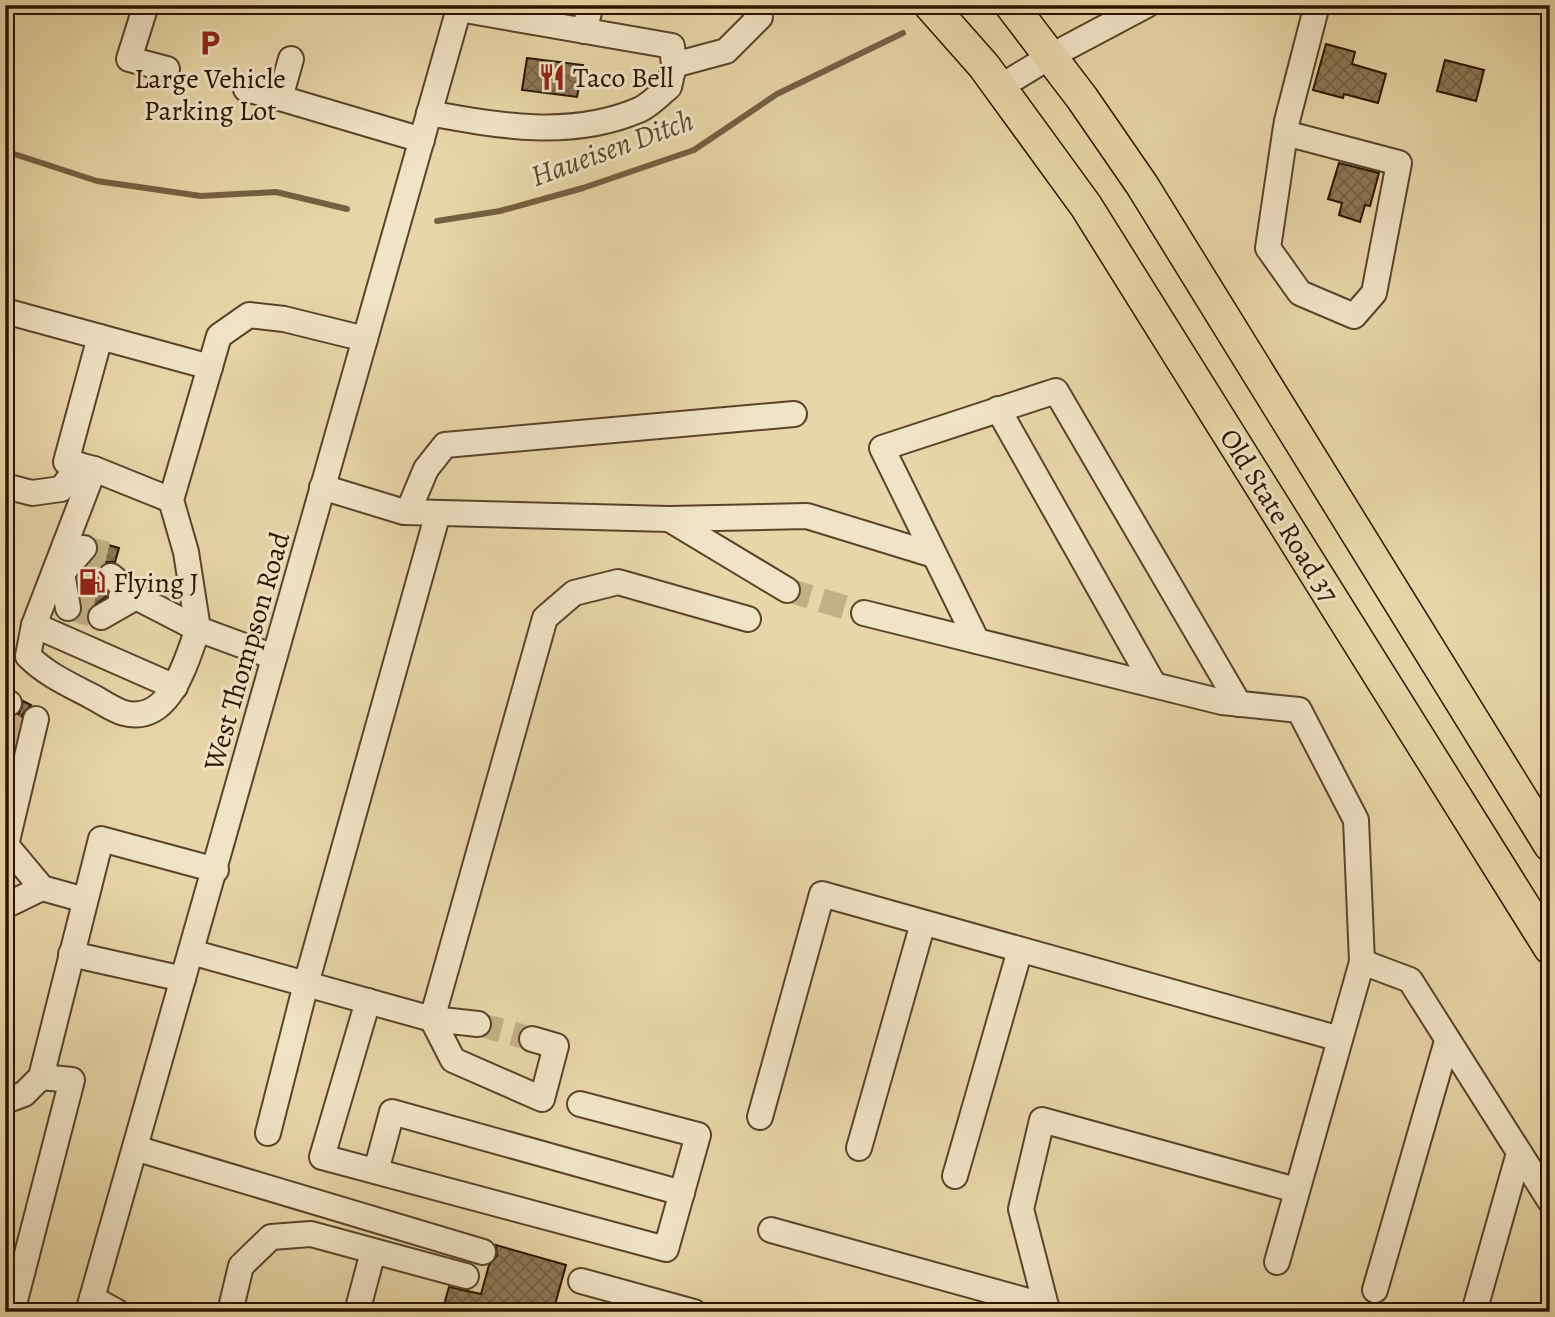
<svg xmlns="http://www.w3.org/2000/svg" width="1555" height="1317" font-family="Alegreya,serif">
  <defs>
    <pattern id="building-cross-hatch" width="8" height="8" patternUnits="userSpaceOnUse" patternTransform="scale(1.75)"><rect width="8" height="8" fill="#8e7857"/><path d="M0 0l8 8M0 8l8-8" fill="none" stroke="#746146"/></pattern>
  </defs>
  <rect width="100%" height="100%" fill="#e9d6a8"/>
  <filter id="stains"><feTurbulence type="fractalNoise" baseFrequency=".00286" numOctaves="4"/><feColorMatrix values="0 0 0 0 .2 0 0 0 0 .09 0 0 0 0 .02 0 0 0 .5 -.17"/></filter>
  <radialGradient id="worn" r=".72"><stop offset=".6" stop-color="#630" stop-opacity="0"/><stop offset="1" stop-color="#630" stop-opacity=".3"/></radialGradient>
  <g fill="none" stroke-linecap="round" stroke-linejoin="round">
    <g stroke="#766043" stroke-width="6">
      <path d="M5,151L97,181L201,196L276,192L347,209"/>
      <path d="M437,221L500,211L583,188L694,150L777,94L903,33"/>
    </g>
  </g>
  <g fill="url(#building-cross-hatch)" stroke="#2b1300" stroke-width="2">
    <path d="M1326,44L1355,52L1352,64L1386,74L1378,103L1344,94L1343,98L1313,90Z"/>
    <path d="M527,58L583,65L577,97L522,90Z"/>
    <path d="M1445,60L1484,70L1476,101L1437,91Z"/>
    <path d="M1339,163L1379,173L1370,206L1365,205L1360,222L1339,215L1342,203L1328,199Z"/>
    <path d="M98,542L119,548L115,562H105L97,573V582L107,592L106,597L89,609L87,619L79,617L83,606L78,578L96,557Z"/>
    <path d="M23,701L31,705L22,715L11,758L5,768V718L19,714Z"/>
    <path d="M496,1245L566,1265L553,1312H442L449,1287L481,1294L489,1265L497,1256Z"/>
  </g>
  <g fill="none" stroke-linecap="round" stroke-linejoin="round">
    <g stroke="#c3af86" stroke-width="24" stroke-dasharray="24 12" stroke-linecap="butt">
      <path d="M84,548L117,556"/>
      <path d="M79,566L111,576"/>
      <path d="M73,589L106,597"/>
      <path d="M787,590L864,613"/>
      <path d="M68,608L101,617"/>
      <path d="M5,722L26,734"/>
      <path d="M5,744L16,751"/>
      <path d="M5,768H6"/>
      <path d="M478,1024L532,1039"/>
    </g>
    <defs>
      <g id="minor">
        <path d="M146,5L129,59L167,69"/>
        <path d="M584,31L591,5"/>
        <path d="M291,59L280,98L422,140"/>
        <path d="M674,65L726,51L760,17L751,5"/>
        <path d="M1000,87L1051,56L1147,5"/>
        <path d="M246,89L280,98"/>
        <path d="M429,113C499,126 571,139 639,110C650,105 660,94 669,87L674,65L672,46L459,9"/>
        <path d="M1285,133L1399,163L1374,293L1354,316L1300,293L1268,248L1285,133L1287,121L1317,5"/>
        <path d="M5,311L210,367"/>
        <path d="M100,337L66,462L94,469L171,500"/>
        <path d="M998,409L1154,685"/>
        <path d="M94,469L34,625L28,656C46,674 68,684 91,696C101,701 113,710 124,713C171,725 186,660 198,629L136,597L101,617"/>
        <path d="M5,486L32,493L61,489L80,465"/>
        <path d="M322,487L404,512L669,519L787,590"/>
        <path d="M408,512L426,469L445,445L794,414"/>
        <path d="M669,519L807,516L934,555"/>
        <path d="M111,576L136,597H121"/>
        <path d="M68,608L62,573L84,548"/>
        <path d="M864,613L1222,702L1299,710L1356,820L1362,962L1277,1262"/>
        <path d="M34,625L175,687"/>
        <path d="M977,641L882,448L1056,391L1239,704"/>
        <path d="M274,657L198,629L186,552L171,500L219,336L249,315L284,319L365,339"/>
        <path d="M5,704L9,703"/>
        <path d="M36,719L6,845L42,888"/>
        <path d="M5,906L42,888L85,900"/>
        <path d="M191,952L432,1019L545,618L574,593L618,582L748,619"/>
        <path d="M71,954L183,979"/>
        <path d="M1362,962L1410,980L1550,1201"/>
        <path d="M368,1001L322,1157L666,1249L698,1135L580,1104"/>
        <path d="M478,1024L432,1019L453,1060L542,1099L556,1046L532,1039"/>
        <path d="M5,1101L24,1094L41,1077L101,839L216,870"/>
        <path d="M760,1117L822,894L1340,1039"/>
        <path d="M268,1133L306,984L438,513"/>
        <path d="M135,1148L483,1252"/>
        <path d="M859,1148L923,923"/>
        <path d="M376,1171L392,1112L682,1193"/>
        <path d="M955,1176L1020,950"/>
        <path d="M771,1230L1046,1306L1044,1312"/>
        <path d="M581,1281L694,1312"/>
        <path d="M1375,1290L1447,1041"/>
        <path d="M92,1298L117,1312"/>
        <path d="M1046,1306L1021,1209L1042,1120L1296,1190"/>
        <path d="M12,1312L72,1080L41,1077"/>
        <path d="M88,1312L460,5"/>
        <path d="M230,1312L241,1266L271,1237L311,1234L466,1276"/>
        <path d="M357,1312L373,1252"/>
        <path d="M1474,1312L1519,1153"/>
      </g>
      <g id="major">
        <path d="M930,5L984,66L1086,206L1550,948"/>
        <path d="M1011,5L1082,98L1142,185L1550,845"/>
      </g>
    </defs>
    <use href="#minor" stroke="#5a442a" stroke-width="28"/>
    <use href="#major" stroke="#2b1300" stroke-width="35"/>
    <use href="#minor" stroke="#f1e4c6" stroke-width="24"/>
    <use href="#major" stroke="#e9d6a8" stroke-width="32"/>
  </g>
  <defs>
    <symbol id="parking-bare" viewBox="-9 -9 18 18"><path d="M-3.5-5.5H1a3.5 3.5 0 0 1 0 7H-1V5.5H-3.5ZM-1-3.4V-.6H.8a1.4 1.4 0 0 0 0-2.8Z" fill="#8f2418" stroke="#f1e4c6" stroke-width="2.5" paint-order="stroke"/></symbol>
    <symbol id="restaurant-bare" viewBox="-9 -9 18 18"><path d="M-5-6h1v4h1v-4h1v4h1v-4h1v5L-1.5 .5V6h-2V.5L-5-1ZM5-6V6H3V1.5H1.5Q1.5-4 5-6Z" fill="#8f2418" stroke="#f1e4c6" stroke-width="2.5" paint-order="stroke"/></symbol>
    <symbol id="fuel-bare" viewBox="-9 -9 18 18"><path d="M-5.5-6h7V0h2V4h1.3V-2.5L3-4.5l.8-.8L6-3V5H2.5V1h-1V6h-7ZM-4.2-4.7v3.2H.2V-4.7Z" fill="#8f2418" stroke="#f1e4c6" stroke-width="2.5" paint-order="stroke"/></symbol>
  </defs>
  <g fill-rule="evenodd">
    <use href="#parking-bare" x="191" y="24" width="38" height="38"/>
    <use href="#restaurant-bare" x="533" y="58" width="38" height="38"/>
    <use href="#fuel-bare" x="73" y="563" width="38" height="38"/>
  </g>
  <g text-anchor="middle" stroke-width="6" stroke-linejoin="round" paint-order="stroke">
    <g font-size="28" fill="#2b1300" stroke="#f1e4c6" text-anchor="start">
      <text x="573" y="87">Taco Bell</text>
      <text x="210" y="88" text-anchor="middle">Large Vehicle<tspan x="210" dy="32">Parking Lot</tspan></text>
      <text x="113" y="592">Flying J</text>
    </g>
    <g font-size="28" fill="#2b1300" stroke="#f1e4c6">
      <text transform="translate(1280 515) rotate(58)" y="10">Old State Road 37</text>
      <text transform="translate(246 651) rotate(-74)" y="10">West Thompson Road</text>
    </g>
    <g font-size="30" font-style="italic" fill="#5d472c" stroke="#f1e4c6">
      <text transform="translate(612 148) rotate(-20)" y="10">Haueisen Ditch</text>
    </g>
  </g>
  <rect width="1555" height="1317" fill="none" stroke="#e9d6a8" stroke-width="28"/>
  <rect x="7" y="7" width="1541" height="1303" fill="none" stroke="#2b1300" stroke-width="3.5"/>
  <rect x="14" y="14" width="1527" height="1289" fill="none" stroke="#2b1300" stroke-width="2"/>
  <rect width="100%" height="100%" filter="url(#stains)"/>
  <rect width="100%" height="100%" fill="url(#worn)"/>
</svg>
